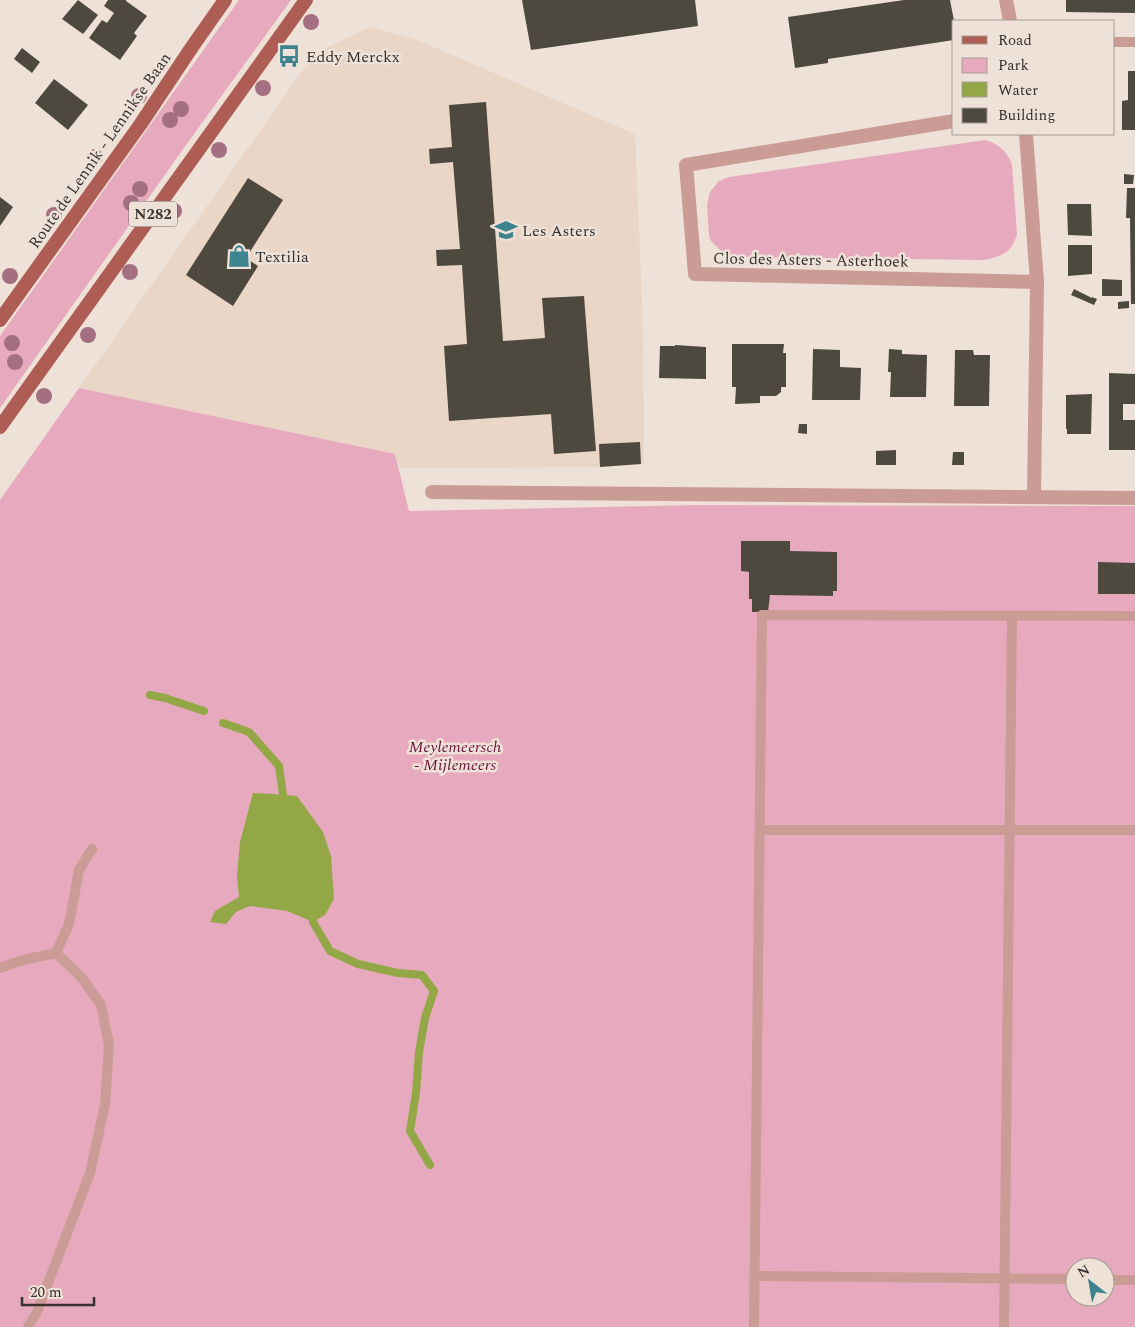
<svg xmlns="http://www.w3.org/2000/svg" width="1135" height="1327" font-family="Spectral,serif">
  <rect width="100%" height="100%" fill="#eee1d8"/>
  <path fill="#e9d6c7" d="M369,27L417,40L635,134L643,326L644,464L600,467L400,468L395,454L79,388L314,54Z"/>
  <g fill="#e7a9bd" fill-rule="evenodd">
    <path d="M239,0H291L181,152L0,408V336Z"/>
    <path d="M985,140C999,144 1008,152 1012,165L1017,234C1012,253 1002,256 985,260L741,257L724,254L711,241L709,235L707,205L710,192L719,181L729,177Z"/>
    <path d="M79,388L395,454L409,511L699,505L1135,506V1327H0V500ZM1075,1267H1105V1297H1075Z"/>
  </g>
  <path fill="#94a746" d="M253,793L273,794L297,796L323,832L331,856L334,899L325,915L313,922L287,911L250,906L236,912L226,924L210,922L215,911L239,897L237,875L240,842Z"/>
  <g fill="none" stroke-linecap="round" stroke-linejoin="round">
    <g stroke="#94a746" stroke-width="8">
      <path d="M150,695L165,698L204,711"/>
      <path d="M223,723L249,732L279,766L283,795"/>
      <path d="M313,922L330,951L358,964L398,973L422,975L434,991L425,1018L419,1052L416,1093L410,1131L430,1165"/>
    </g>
  </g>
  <g fill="#4e493e">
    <path d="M78,0L98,15L83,34L62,19Z"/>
    <path d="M108,0H126V1L147,16L134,33L137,36L120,60L89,38L102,20L107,23L114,13L104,6Z"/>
    <path d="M522,0H695L698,26L531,50Z"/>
    <path d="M904,0H950L954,21V40L828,59V63L795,68L788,17Z"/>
    <path d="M1066,0H1135V13L1066,12Z"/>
    <path d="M22,48L40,62L32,73L14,59Z"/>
    <path d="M1128,71H1135V130H1122V101L1128,100Z"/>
    <path d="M54,79L88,105L68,130L35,103Z"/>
    <path d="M486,102L503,341L545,338L542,298L584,296L596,451L554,454L551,414L449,421L444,346L467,344L462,265L437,266L436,250L460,249L453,162L430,164L429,149L452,147L449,105Z"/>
    <path d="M1124,174L1134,175L1133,184H1124Z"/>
    <path d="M248,178L283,200L246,258L258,266L233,306L186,275Z"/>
    <path d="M1127,188H1135V304H1131L1130,218H1126Z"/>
    <path d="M0,197L13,207L0,226Z"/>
    <path d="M1067,204H1091L1092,236L1068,235Z"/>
    <path d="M1068,245H1092V274L1068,276Z"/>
    <path d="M1102,279L1122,280V296H1102Z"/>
    <path d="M1074,289L1092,298V297L1097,299L1094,305L1071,295Z"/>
    <path d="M1129,301V308L1118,309V302Z"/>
    <path d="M732,344H784L783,353H786V387H781V392L776,396H760V403L735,404L736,387H732Z"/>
    <path d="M675,345L706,347V379L659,378L660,346H675Z"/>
    <path d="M813,349L840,350V367L861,368L860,400H812Z"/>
    <path d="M889,349L902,350V354L927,355L926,397H890L891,372H888Z"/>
    <path d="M955,350H973L974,355H990L989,406H954Z"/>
    <path d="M1109,373L1135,374V404H1123V420H1135V450H1109Z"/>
    <path d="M1092,394L1091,434H1067V429H1066V395Z"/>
    <path d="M799,424H807V434L798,433Z"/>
    <path d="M640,442L641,464L600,467L599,444Z"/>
    <path d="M896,450V465H876V451Z"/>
    <path d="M953,452H964V465H952Z"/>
    <path d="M741,541H790V551L837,552V591H833V596L770,595L768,612H752V599H749V572L741,571Z"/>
    <path d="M1098,562L1135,563V594H1098Z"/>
  </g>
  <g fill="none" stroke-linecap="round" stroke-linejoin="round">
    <g stroke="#ca9c95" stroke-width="10">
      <path d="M1114,42H1135"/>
      <path d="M760,830H1135"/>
      <path d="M56,953L69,924L79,870L92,849"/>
      <path d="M0,968L23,960L56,953L81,977L101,1005L109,1045L105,1104L90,1173L37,1312L28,1327"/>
      <path d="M755,1276L1075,1279"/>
      <path d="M1105,1280H1135"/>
      <path d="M754,1327L762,615L1135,616"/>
      <path d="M1004,1327L1012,616"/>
    </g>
    <g stroke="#ca9c95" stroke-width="14">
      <path d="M1006,0L1010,21"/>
      <path d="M954,121L686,165L695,274L1037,282"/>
      <path d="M1026,134L1037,282L1034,497"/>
      <path d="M432,492L1135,498"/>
    </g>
    <g stroke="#ad5d53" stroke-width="14">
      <path d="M0,320L140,125L192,47L225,0"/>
      <path d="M0,427L306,0"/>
    </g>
  </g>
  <g fill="#a56f82">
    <circle cx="311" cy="22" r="8"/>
    <circle cx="263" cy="88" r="8"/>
    <circle cx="139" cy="96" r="8"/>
    <circle cx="181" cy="109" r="8"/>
    <circle cx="170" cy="120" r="8"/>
    <circle cx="219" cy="150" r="8"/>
    <circle cx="95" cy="157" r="8"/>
    <circle cx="140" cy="189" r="8"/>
    <circle cx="131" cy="203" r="8"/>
    <circle cx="174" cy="211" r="8"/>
    <circle cx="54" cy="215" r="8"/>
    <circle cx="130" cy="272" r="8"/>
    <circle cx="10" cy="276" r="8"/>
    <circle cx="88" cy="335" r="8"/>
    <circle cx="12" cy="343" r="8"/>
    <circle cx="15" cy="362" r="8"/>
    <circle cx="44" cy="396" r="8"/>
  </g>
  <defs>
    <symbol id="bus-bare" viewBox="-9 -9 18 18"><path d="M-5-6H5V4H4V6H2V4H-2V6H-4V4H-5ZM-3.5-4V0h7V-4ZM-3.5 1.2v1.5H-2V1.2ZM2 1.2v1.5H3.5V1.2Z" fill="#3e848f" stroke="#eee1d8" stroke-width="2.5" paint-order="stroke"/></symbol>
    <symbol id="school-bare" viewBox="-9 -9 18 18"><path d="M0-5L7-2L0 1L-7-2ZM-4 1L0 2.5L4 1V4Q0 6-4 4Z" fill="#3e848f" stroke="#eee1d8" stroke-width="2.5" paint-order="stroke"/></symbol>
    <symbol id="shop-bare" viewBox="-9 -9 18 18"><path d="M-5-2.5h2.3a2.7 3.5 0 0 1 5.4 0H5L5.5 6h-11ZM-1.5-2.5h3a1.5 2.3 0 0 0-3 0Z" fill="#3e848f" stroke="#eee1d8" stroke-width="2.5" paint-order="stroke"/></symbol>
  </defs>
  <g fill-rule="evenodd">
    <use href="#bus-bare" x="273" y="40" width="32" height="32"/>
    <use href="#school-bare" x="490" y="214" width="32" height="32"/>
    <use href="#shop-bare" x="223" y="240" width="32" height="32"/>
  </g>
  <g text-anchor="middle" stroke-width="5" stroke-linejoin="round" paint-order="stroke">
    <rect fill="#eee1d8" stroke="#6e6662" stroke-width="1" x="129" y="201.5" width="48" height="25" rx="4"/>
    <g font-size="15" font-weight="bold" fill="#37322f">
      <text x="153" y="219">N282</text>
    </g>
    <g font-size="16" fill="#37322f" stroke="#eee1d8" text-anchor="start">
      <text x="306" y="62">Eddy Merckx</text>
      <text x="522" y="236">Les Asters</text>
      <text x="255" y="262">Textilia</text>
    </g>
    <g font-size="16" fill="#37322f" stroke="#eee1d8">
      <text transform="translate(99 150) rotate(-55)" y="6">Route de Lennik - Lennikse Baan</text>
      <text transform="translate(811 259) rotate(1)" y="6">Clos des Asters - Asterhoek</text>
    </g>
    <g font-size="16" font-style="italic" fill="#69123b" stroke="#eee1d8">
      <text x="455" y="752">Meylemeersch<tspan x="455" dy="18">- Mijlemeers</tspan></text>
    </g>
  </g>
  <rect x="952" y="20" width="162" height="115" fill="#eee1d8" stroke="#a59b94"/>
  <rect x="962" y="36" width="25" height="8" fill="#ad5d53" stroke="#a59b94"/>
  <text x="998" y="45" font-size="15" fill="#37322f">Road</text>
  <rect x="962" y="58" width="25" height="15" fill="#e7a9bd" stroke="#a59b94"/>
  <text x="998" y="70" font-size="15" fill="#37322f">Park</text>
  <rect x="962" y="82" width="25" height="15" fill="#94a746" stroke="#a59b94"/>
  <text x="998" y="95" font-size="15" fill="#37322f">Water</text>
  <rect x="962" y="108" width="25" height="15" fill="#4e493e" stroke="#a59b94"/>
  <text x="998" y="120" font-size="15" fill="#37322f">Building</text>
  <g transform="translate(1090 1282) rotate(329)"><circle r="24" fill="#eee1d8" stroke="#a59b94"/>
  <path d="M0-4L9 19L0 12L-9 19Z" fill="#3e848f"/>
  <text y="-8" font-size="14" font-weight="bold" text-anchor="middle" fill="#37322f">N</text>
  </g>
  <path d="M22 1297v8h72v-8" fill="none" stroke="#37322f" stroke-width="2.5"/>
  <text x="30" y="1297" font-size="15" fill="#37322f" stroke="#eee1d8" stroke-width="4" paint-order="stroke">20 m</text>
</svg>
